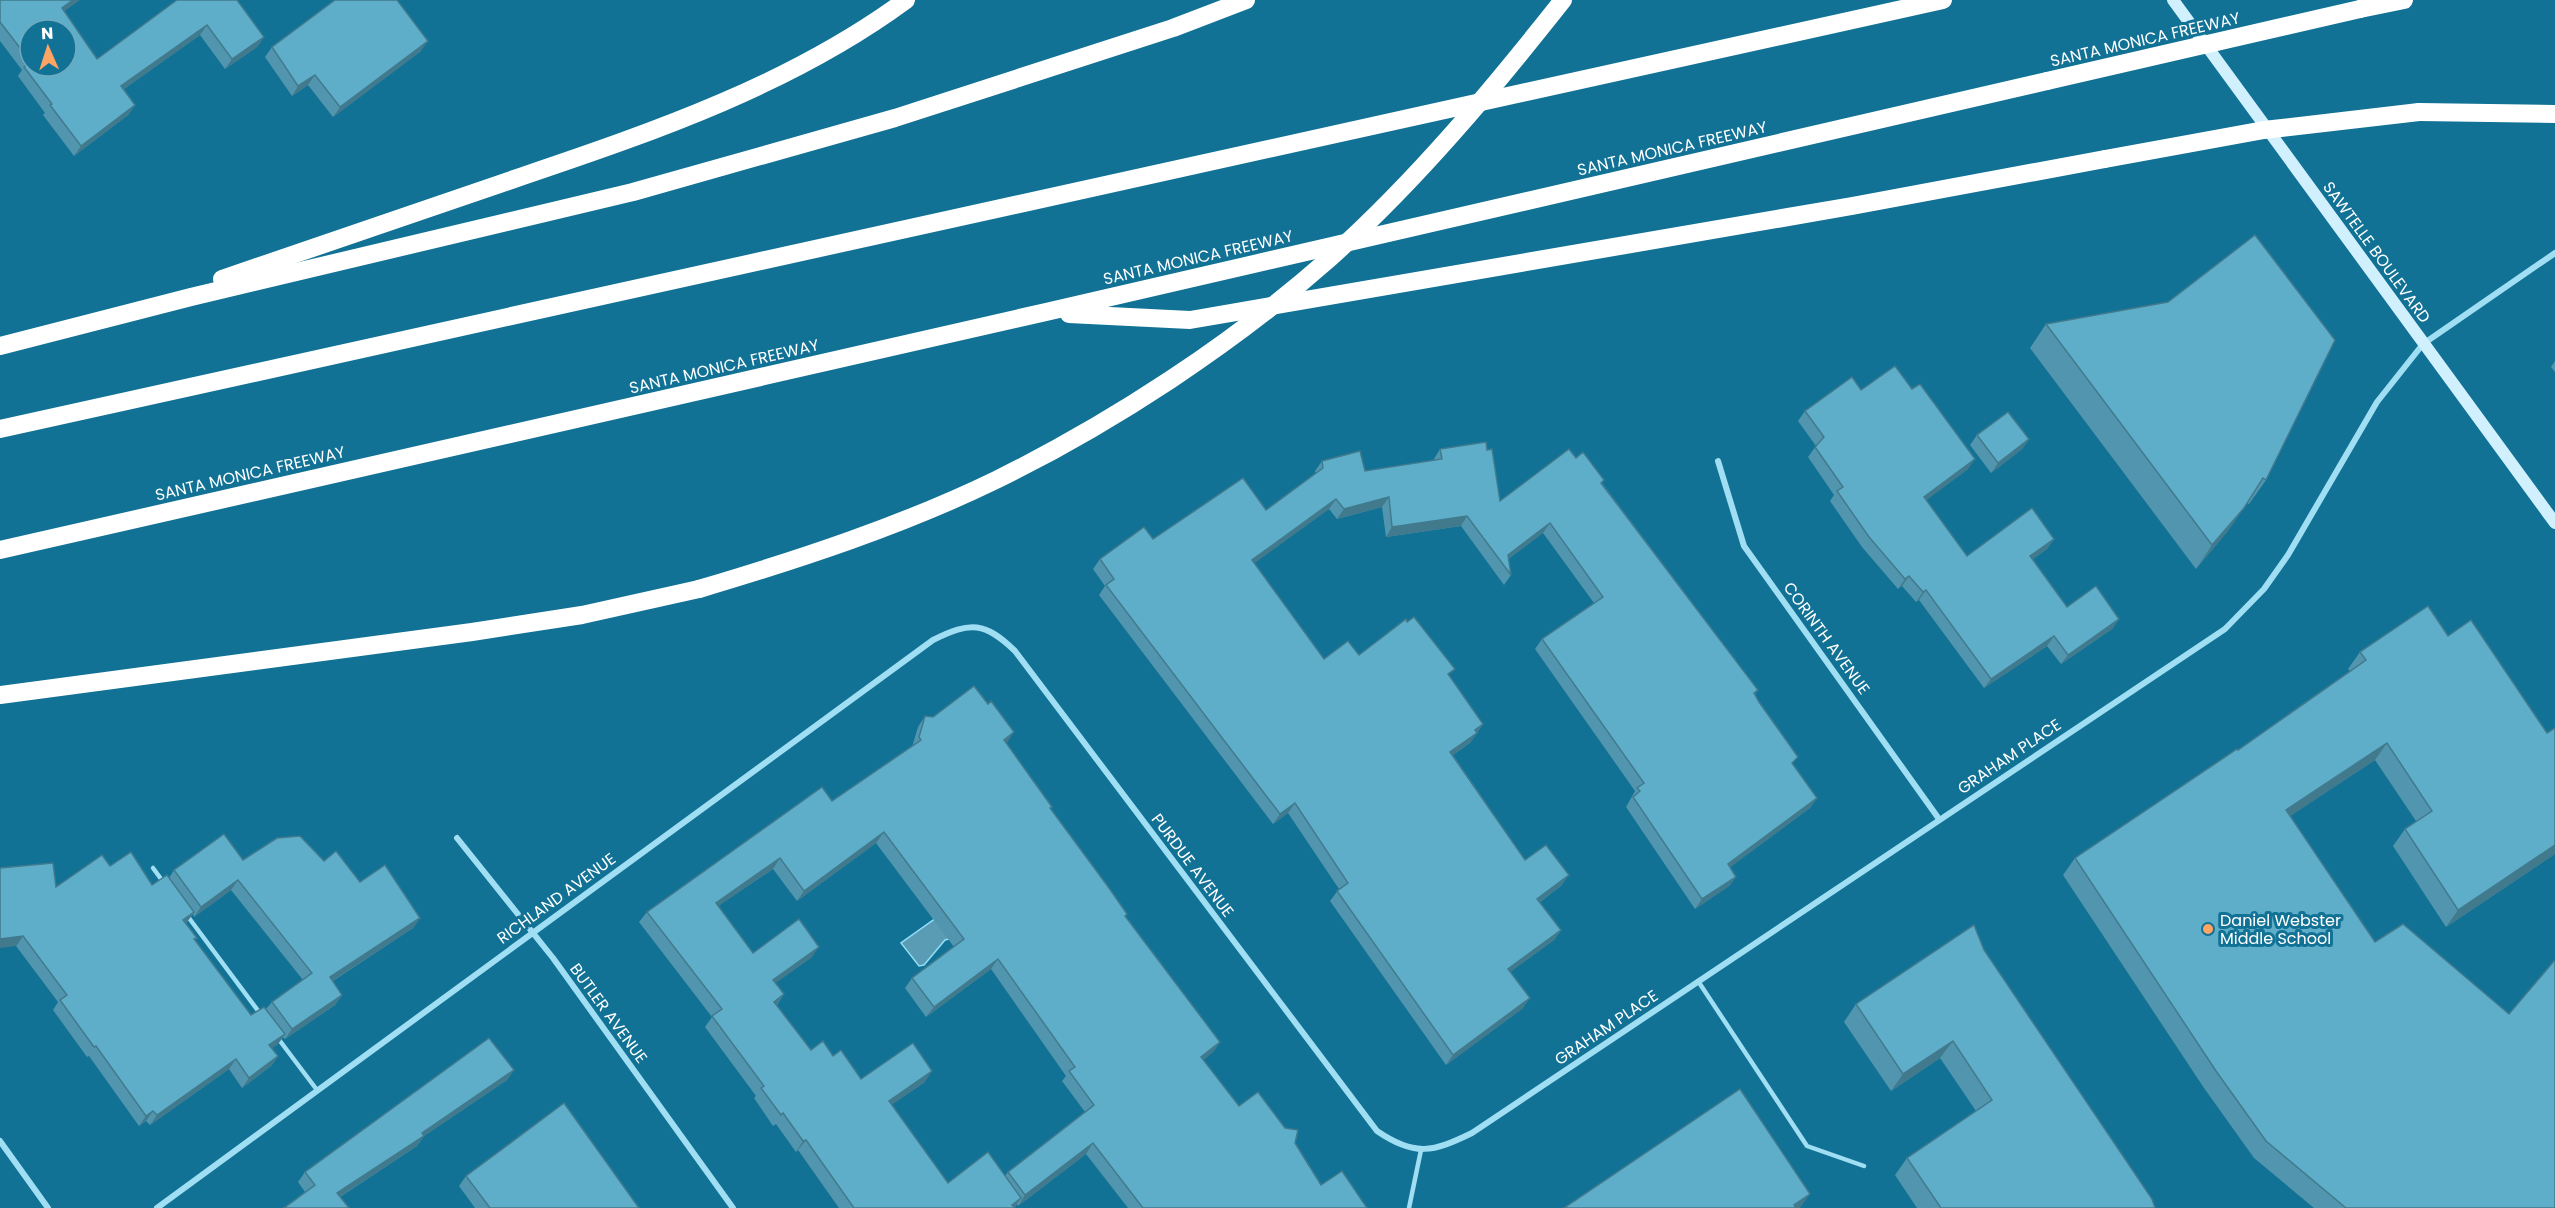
<svg xmlns="http://www.w3.org/2000/svg" width="2555" height="1208" font-family="Poppins,sans-serif">
  <rect width="100%" height="100%" fill="#117295"/>
  <path fill="#599cb4" stroke="#92def7" stroke-width="1.5" d="M960,901L974,933L945,940L924,965L919,966L901,943Z"/>
  <g fill="none" stroke-linecap="round" stroke-linejoin="round">
    <g stroke="#a0def3" stroke-width="4.5">
      <path d="M153,868L164,883"/>
      <path d="M186,914L262,1016"/>
      <path d="M1698,981L1807,1146L1864,1166"/>
      <path d="M277,1037L317,1090"/>
      <path d="M1409,1208L1421,1150"/>
    </g>
    <g stroke="#a0def3" stroke-width="6">
      <path d="M1718,461L1744,546L1939,819"/>
      <path d="M457,838L553,958L733,1208"/>
      <path d="M0,1141L48,1208"/>
      <path d="M157,1208L933,640C971,621 985,622 1015,651L1377,1131C1415,1157 1433,1152 1472,1133L2225,629L2264,589L2288,555L2377,402L2423,344L2555,253"/>
    </g>
    <path stroke="#d0f0fd" stroke-width="12" d="M2173,0L2555,523"/>
    <g stroke="#fff" stroke-width="18">
      <path d="M2360,9L2404,0"/>
      <path d="M2419,112L2555,114"/>
      <path d="M222,279C322,245 423,210 523,176C656,131 792,84 906,0"/>
      <path d="M1069,314L1190,320L1852,206L2105,159"/>
      <path d="M0,346L191,297L633,192L895,118L1173,28L1246,0"/>
      <path d="M0,429L1943,0"/>
      <path d="M0,550L1046,312L2047,81"/>
      <path d="M0,695L472,632L582,615L699,589"/>
    </g>
    <g stroke="#fff" stroke-width="18">
      <path d="M2047,81L2360,9"/>
      <path d="M2105,159L2264,130L2419,112"/>
      <path d="M699,589C800,559 901,526 996,480C1112,423 1233,344 1330,258C1417,180 1491,91 1563,0"/>
    </g>
  </g>
  <g fill="#5196ae" fill-rule="evenodd">
    <path d="M0,0L64,11L97,59L177,0L264,37L257,47L225,69L200,35L124,89L135,105L128,115L74,156L43,115L45,113L18,76L22,70L0,41ZM30,30H66L30,66Z"/>
    <path d="M272,47L421,51L333,117L308,85L292,96L265,57Z"/>
    <path d="M2046,324L2266,480L2249,504L2247,503L2227,532L2196,569L2030,348Z"/>
    <path d="M2555,361V372L2551,367Z"/>
    <path d="M1861,390L1968,469L1926,500L1967,556L2054,539L2047,549L2033,559L2067,607L2119,619L2112,629L2061,664L2047,646L1984,688L1919,600L1916,602L1902,586L1898,589L1862,547L1830,501L1834,495L1808,457L1816,446L1798,421L1805,411Z"/>
    <path d="M1977,435L2029,439L2022,449L1991,473L1970,445Z"/>
    <path d="M1440,449L1487,450L1500,501L1576,458L1602,483L1758,690L1755,694L1793,765L1817,798L1810,808L1730,867L1736,877L1729,886L1695,909L1626,807L1635,791L1535,649L1542,639L1594,603L1543,533L1508,559L1511,575L1504,585L1461,526L1386,537L1382,507L1337,519L1329,509L1254,563L1324,659L1359,655L1407,622L1449,676L1483,724L1470,743L1453,755L1525,860L1562,885L1540,902L1561,930L1554,940L1510,972L1523,1008L1446,1065L1330,901L1339,889L1288,813L1273,824L1099,595L1105,586L1093,569L1100,559L1153,539L1266,510L1316,474L1315,471L1322,461L1365,471L1434,461V459Z"/>
    <path d="M2360,652L2555,854L2446,927L2393,846L2405,829L2416,821L2375,760L2290,816L2555,1208H2314L2254,1158L2204,1088L2063,875L2075,858L2238,750L2350,671L2348,669Z"/>
    <path d="M925,716L1006,744L1051,809L1127,914L1125,917L1220,1042L1213,1052L1203,1060L1239,1106L1295,1143L1321,1185L1367,1208H1128L1086,1154L1018,1206L1017,1204L1014,1208H839L798,1150L796,1152L776,1124L773,1126L754,1098L756,1096L705,1027L712,1017L639,922L647,912L832,801L912,747L918,727ZM876,843L954,947L912,978L905,988L926,1017L991,969L1066,1076L1062,1081L1085,1112L1008,1172L1005,1176L948,1183L891,1105L925,1082L861,1079L833,1056L811,1050L777,1005L784,994L775,983L812,957L753,953L718,906L773,869L797,901Z"/>
    <path d="M243,860L324,861L420,918L413,928L333,981L342,995L335,1005L285,1039L283,1037L278,1044L272,1048L278,1056L271,1066L242,1088L229,1069L150,1125L146,1121L139,1126L89,1056L87,1057L53,1010L58,1002L16,946L56,887L110,866L152,885L169,878L174,870ZM231,890L303,980L272,1002L266,1009L251,1015L195,940L197,938L186,923L193,914L194,917Z"/>
    <path d="M1984,950L2155,1208H1917L1895,1175L1907,1158L1976,1111L1940,1058L1891,1091L1844,1022L1856,1004Z"/>
    <path d="M514,1070L507,1080L424,1136L417,1146L340,1197L305,1192L298,1182L305,1172Z"/>
    <path d="M466,1176L639,1208H475L459,1186Z"/>
  </g>
  <g fill="#427a8d">
    <path d="M73,0H80L55,18L62,8Z"/>
    <path d="M207,25L200,35L114,96L121,86Z"/>
    <path d="M264,37L257,47L225,69L232,59Z"/>
    <path d="M428,41L421,51L333,117L340,107Z"/>
    <path d="M315,75L308,85L292,96L298,86Z"/>
    <path d="M135,105L128,115L74,156L81,146Z"/>
    <path d="M2029,439L2022,449L1991,473L1998,463Z"/>
    <path d="M1975,459L1968,469L1917,507L1924,497Z"/>
    <path d="M1389,497L1382,507L1337,519L1344,509Z"/>
    <path d="M1336,499L1329,509L1245,570L1252,560Z"/>
    <path d="M2244,508L2227,532L2196,569L2212,545Z"/>
    <path d="M1467,516L1461,526L1386,537L1392,527Z"/>
    <path d="M1550,523L1543,533L1502,563L1508,555Z"/>
    <path d="M2054,539L2047,549L2023,566L2030,556Z"/>
    <path d="M1909,576L1902,586L1898,589L1905,579Z"/>
    <path d="M1926,590L1919,600L1916,602L1923,592Z"/>
    <path d="M2119,619L2112,629L2061,664L2068,655Z"/>
    <path d="M2054,636L2047,646L1984,688L1991,679Z"/>
    <path d="M1483,724L1470,743L1443,762L1450,752L1475,730Z"/>
    <path d="M1014,732L1007,743L996,751L1004,740Z"/>
    <path d="M2387,743L2375,760L2274,827L2286,810Z"/>
    <path d="M1817,798L1810,808L1721,874L1728,864Z"/>
    <path d="M1295,803L1288,813L1273,824L1280,814Z"/>
    <path d="M884,832L876,843L797,901L804,891Z"/>
    <path d="M2555,845V854L2446,927L2458,910Z"/>
    <path d="M780,858L773,869L708,913L716,903Z"/>
    <path d="M1569,875L1562,885L1530,909L1537,899Z"/>
    <path d="M1736,877L1729,886L1695,909L1702,899Z"/>
    <path d="M238,880L231,890L194,917L201,907Z"/>
    <path d="M194,912L187,922L176,930L183,920Z"/>
    <path d="M420,918L413,928L323,987L330,977Z"/>
    <path d="M1561,930L1554,940L1501,979L1508,969Z"/>
    <path d="M23,936L16,946L0,948V939Z"/>
    <path d="M819,947L812,957L766,990L773,980Z"/>
    <path d="M998,959L991,969L926,1017L934,1007Z"/>
    <path d="M784,994L776,1005L774,1002Z"/>
    <path d="M342,995L335,1005L285,1039L292,1029Z"/>
    <path d="M1530,998L1523,1008L1446,1065L1453,1055Z"/>
    <path d="M285,1034L278,1044L262,1055L269,1045Z"/>
    <path d="M1953,1041L1940,1058L1891,1091L1903,1074Z"/>
    <path d="M1220,1042L1213,1052L1194,1068L1201,1057Z"/>
    <path d="M278,1056L271,1066L242,1088L249,1078Z"/>
    <path d="M236,1059L229,1069L150,1125L157,1115Z"/>
    <path d="M514,1070L507,1080L415,1142L424,1136L417,1146L330,1203L337,1193L422,1133Z"/>
    <path d="M932,1071L925,1082L881,1112L889,1101Z"/>
    <path d="M153,1111L146,1121L139,1126L146,1116Z"/>
    <path d="M806,1140L798,1150L796,1152L803,1141Z"/>
    <path d="M1093,1143L1086,1154L1018,1206L1025,1195Z"/>
    <path d="M1810,1194L1800,1208H1791L1794,1205Z"/>
    <path d="M1021,1198L1014,1208L1012,1205Z"/>
  </g>
  <g fill="#5eaeca" stroke="#427a8d" stroke-width="1.5">
    <path d="M0,0H73L62,8L97,59L177,0H237L264,37L232,59L207,25L121,86L135,105L81,146L50,105L52,104L24,67L30,62V66H66V30H30V61L0,22Z"/>
    <path d="M335,0H397L428,41L340,107L315,75L298,86L272,47Z"/>
    <path d="M2255,235L2335,340L2266,480L2263,478L2244,508L2212,545L2046,324L2168,302Z"/>
    <path d="M1895,366L1912,389L1920,384L1975,459L1924,497L1967,556L2032,508L2054,539L2030,556L2067,607L2096,586L2119,619L2068,655L2054,636L1991,679L1926,590L1923,592L1909,576L1905,579L1869,537L1837,491L1843,487L1815,447L1824,437L1805,411L1852,377L1861,390Z"/>
    <path d="M2008,412L2029,439L1998,463L1977,435Z"/>
    <path d="M1486,442L1487,450L1492,449L1500,501L1569,449L1576,458L1583,452L1604,480L1601,483L1758,690L1754,693L1759,702L1798,757L1792,763L1817,798L1728,864L1736,877L1702,899L1633,797L1640,791L1637,788L1644,783L1542,639L1603,597L1550,523L1508,555L1511,575L1467,516L1392,527L1389,497L1344,509L1336,499L1252,560L1324,659L1348,641L1359,655L1406,619L1407,622L1414,617L1455,669L1448,674L1483,724L1475,730L1477,733L1450,752L1525,860L1546,845L1569,875L1537,899L1561,930L1508,969L1530,998L1453,1055L1337,891L1348,883L1295,803L1280,814L1106,585L1114,579L1100,559L1144,527L1153,539L1243,478L1266,510L1323,468L1322,461L1360,451L1365,471L1442,459L1440,449Z"/>
    <path d="M2428,606L2448,636L2471,620L2547,733L2555,728V845L2458,910L2405,829L2432,811L2387,743L2286,810L2375,942L2403,924L2509,1014L2554,961H2555V1208H2346L2266,1141L2216,1071L2075,858L2237,749L2238,750L2366,660L2360,652Z"/>
    <path d="M974,686L988,704L991,701L1014,732L1004,740L1052,807L1050,808L1109,888L1127,914L1125,916L1220,1042L1201,1057L1239,1106L1258,1092L1285,1128L1298,1130L1295,1143L1321,1185L1342,1171L1367,1208H1143L1093,1143L1025,1195L1008,1172L1094,1105L1069,1071L1075,1067L998,959L934,1007L912,978L964,939L884,832L804,891L780,858L716,903L753,953L799,919L819,947L773,980L784,994L774,1002L811,1050L823,1041L833,1056L841,1050L861,1079L913,1043L932,1071L889,1101L948,1183L988,1152L1021,1198L1012,1205L1015,1208H854L806,1140L803,1141L783,1113L781,1115L761,1088L764,1086L712,1016L722,1009L647,912L822,787L832,801L921,740L919,737L925,716L933,717Z"/>
    <path d="M224,834L243,860L277,838L300,836L324,861L336,851L360,882L385,865L420,918L330,977L342,995L292,1029L272,1002L312,973L238,880L201,907L174,870Z"/>
    <path d="M131,852L152,885L167,875L194,912L183,920L197,938L194,939L251,1015L264,1007L285,1034L269,1045L278,1056L249,1078L236,1059L157,1115L153,1111L146,1116L96,1046L94,1047L60,1000L67,995L23,936L0,939V868L53,863L56,887L102,855L110,866Z"/>
    <path d="M1974,925L1984,950L2152,1199L2155,1208H1941L1907,1158L1992,1100L1953,1041L1903,1074L1856,1004Z"/>
    <path d="M489,1038L514,1070L422,1133L424,1136L337,1193L349,1208H284L315,1185L305,1172Z"/>
    <path d="M1740,1089L1810,1194L1794,1205L1796,1208H1564Z"/>
    <path d="M564,1103L639,1208H490L466,1176Z"/>
  </g>
  <circle fill="#ffa462" stroke="#117295" stroke-width="2" cx="2208" cy="929" r="6"/>
  <g text-anchor="middle" stroke-width="6" stroke-linejoin="round" paint-order="stroke">
    <g font-size="16" fill="#fff" stroke="#117295">
      <text transform="translate(2145 39) rotate(-13)" y="6">SANTA MONICA FREEWAY</text>
      <text transform="translate(1672 148) rotate(-13)" y="6">SANTA MONICA FREEWAY</text>
      <text transform="translate(2377 252) rotate(54)" y="6">SAWTELLE BOULEVARD</text>
      <text transform="translate(1198 257) rotate(-13)" y="6">SANTA MONICA FREEWAY</text>
      <text transform="translate(724 366) rotate(-13)" y="6">SANTA MONICA FREEWAY</text>
      <text transform="translate(250 473) rotate(-13)" y="6">SANTA MONICA FREEWAY</text>
      <text transform="translate(1827 638) rotate(54)" y="6">CORINTH AVENUE</text>
      <text transform="translate(2009 756) rotate(-34)" y="6">GRAHAM PLACE</text>
      <text transform="translate(1193 865) rotate(53)" y="6">PURDUE AVENUE</text>
      <text transform="translate(556 898) rotate(-36)" y="6">RICHLAND AVENUE</text>
      <text transform="translate(609 1013) rotate(54)" y="6">BUTLER AVENUE</text>
      <text transform="translate(1606 1027) rotate(-34)" y="6">GRAHAM PLACE</text>
    </g>
    <g font-size="16" fill="#fff" stroke="#117295" text-anchor="start">
      <text x="2220" y="926">Daniel Webster<tspan x="2220" dy="18">Middle School</tspan></text>
    </g>
  </g>
  <g transform="translate(48 48) rotate(357)"><circle r="28" fill="#117295" stroke="#70aabf" stroke-width="1.5"/>
  <path d="M0-4.5L10 22L0 15L-10 22Z" fill="#ffa462"/>
  <text y="-9" font-size="16" font-weight="bold" text-anchor="middle" fill="#ffffff">N</text>
  </g>
</svg>
